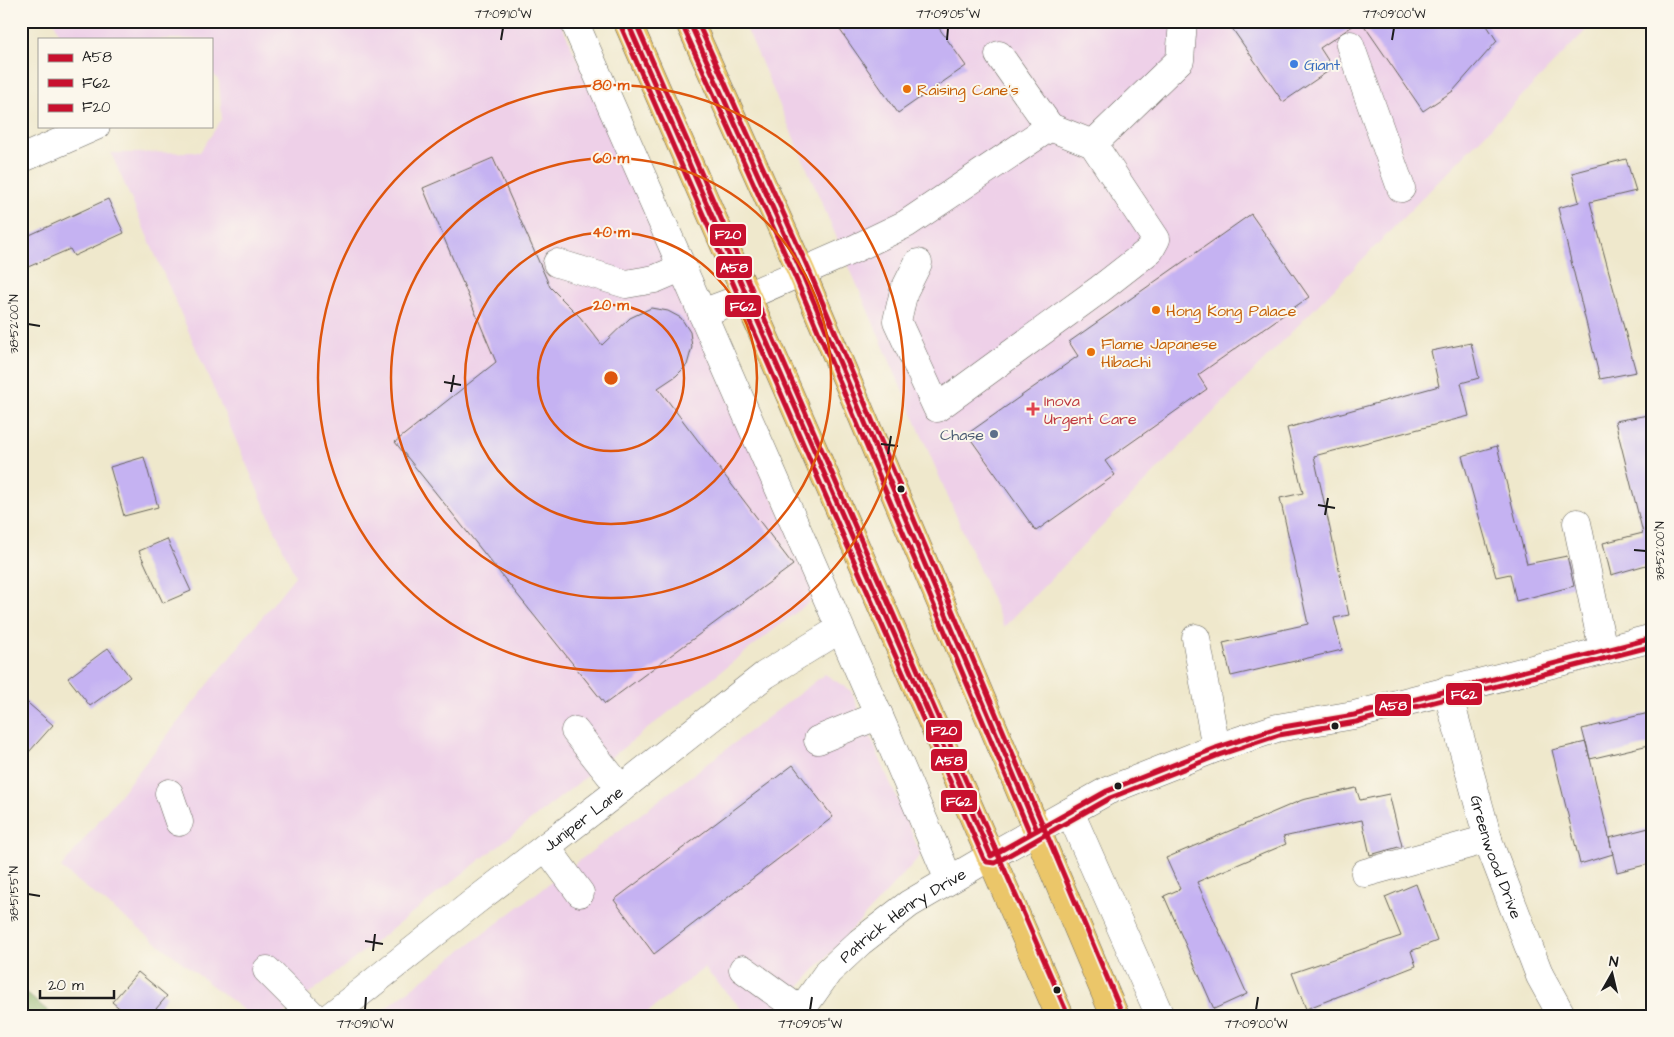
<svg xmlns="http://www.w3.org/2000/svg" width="1674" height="1037" font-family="'Architects Daughter',sans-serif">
  <rect width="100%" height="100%" fill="#fbf7ec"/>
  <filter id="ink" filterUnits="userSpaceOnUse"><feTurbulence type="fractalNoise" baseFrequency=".02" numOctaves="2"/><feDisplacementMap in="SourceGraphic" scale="10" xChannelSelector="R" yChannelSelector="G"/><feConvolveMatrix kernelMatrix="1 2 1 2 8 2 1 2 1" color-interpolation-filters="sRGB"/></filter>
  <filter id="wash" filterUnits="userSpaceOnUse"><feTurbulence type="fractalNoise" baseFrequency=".0096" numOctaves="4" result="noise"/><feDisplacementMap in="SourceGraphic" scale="20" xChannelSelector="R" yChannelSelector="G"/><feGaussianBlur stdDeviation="1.12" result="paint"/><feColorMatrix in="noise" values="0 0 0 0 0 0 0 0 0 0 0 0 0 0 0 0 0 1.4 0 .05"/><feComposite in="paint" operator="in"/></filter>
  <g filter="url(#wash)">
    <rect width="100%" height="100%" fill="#efe8cc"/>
    <g fill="#eed0e8">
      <path d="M54,21H560L817,596L281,1016H251L61,868L295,576L111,153L200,152L222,119L219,81L211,71V39H61Z"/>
      <path d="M742,21H1595L1004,627L750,36Z"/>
      <path d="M825,674L851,691L921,855L772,1016H748L704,968L643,1016H375Z"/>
    </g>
    <path fill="#8eb46a" stroke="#556843" d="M21,989L54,1016H21Z"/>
    <g id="blocks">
      <g fill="#c5b2f2">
        <path d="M853,21H934L966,66L898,113L840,30Z"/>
        <path d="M1227,21H1360L1320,48L1333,68L1283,102Z"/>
        <path d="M1361,21H1484L1497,41L1453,91L1423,111Z"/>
        <path d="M493,158L550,287L580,317L602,345L630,318L651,308L668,311L681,318L690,332L692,347L687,365L676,376L658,388L793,565L605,704L395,442L496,362L423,188Z"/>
        <path d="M1626,159L1636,191L1590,202L1636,372L1600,379L1558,208L1579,202L1572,173Z"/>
        <path d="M108,199L124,233L74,256L70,249L21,270V239Z"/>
        <path d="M1251,214L1309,297L1198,375L1207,389L1105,461L1115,475L1036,531L967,434L1078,356L1069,342Z"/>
        <path d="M1471,343L1479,378L1461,383L1469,416L1314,456L1349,615L1334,618L1342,650L1231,676L1223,643L1308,624L1280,498L1303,493L1287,428L1439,386L1431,351Z"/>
        <path d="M1648,415L1653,433V563L1611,575L1603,543L1643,533L1615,421Z"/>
        <path d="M1497,446L1527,564L1567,556L1574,586L1516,601L1510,574L1496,577L1462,456Z"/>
        <path d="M144,457L158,507L124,516L110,467Z"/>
        <path d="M167,539L191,591L163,603L139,551Z"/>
        <path d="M108,648L130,677L90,706L68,678Z"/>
        <path d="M21,697L53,725L21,761Z"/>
        <path d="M1653,712V744L1590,759L1582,729Z"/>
        <path d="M1586,742L1613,854L1580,864L1552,750Z"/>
        <path d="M793,765L833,817L654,954L614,900Z"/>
        <path d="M1356,788L1360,800L1389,794L1402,846L1370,855L1362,820L1283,837L1286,844L1197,882L1247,994L1214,1009L1164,896L1180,889L1166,858L1302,800Z"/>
        <path d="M1653,827V863L1617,872L1609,838Z"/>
        <path d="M1416,884L1437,941L1411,951L1416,966L1306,1009L1292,973L1401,936L1385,897Z"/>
        <path d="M138,972L167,996L150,1016H129L112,1002Z"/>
      </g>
    </g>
  </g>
  <g filter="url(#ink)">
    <use href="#blocks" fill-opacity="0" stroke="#66635a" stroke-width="1"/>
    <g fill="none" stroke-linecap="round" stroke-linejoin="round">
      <defs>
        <g id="minor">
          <path d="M574,21L885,730L949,880"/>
          <path d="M1350,45L1401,188"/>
          <path d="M1093,144L1180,60L1183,21"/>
          <path d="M21,159L96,126"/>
          <path d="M557,263L626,284L655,279L683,267"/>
          <path d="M918,263L904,291L897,321L937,408L1100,289L1150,250L1156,239L1093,144L1050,127"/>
          <path d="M702,313L747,296L854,249L906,224L1050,127L999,55"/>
          <path d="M1577,523L1603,650"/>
          <path d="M1196,638L1216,748"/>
          <path id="s1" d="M1447,690L1490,846L1540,976L1562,1016"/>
          <path d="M575,731L621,789"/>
          <path d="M818,740L879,715"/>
          <path d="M169,793L179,822"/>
          <path d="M1070,812L1160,1016"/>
          <path d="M546,847L580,893"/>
          <path d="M1365,873L1488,839"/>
          <path d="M743,969L801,1011"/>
          <path d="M267,970L313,1016"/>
          <path id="s2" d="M331,1016L474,902L608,799L765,675L840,629"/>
          <path id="s3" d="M797,1016L828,972L860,942L909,904L991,856L1107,791L1216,748L1277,728L1354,715L1653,638"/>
        </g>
        <g id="major">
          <path d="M627,21L1060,1016"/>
          <path d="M689,21L801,271L1115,1016"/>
        </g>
      </defs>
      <use href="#minor" stroke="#66635a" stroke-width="29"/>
      <use href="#major" stroke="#66635a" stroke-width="29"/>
      <use href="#minor" stroke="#fff" stroke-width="28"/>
      <use href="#major" stroke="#ebc669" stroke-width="28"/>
      <defs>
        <g id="bus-1">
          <path d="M627,21L991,856L1107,791L1216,748L1277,728L1354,715L1653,638"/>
          <path d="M689,21L801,271L1037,830"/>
        </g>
        <g id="bus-2">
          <path d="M620,24L984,859L987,862L995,863L1110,798L1219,755L1279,735L1356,722L1653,646"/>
          <path d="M682,24L794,274L1030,833"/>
        </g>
        <g id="bus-3">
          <path d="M635,21L1067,1013"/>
          <path d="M697,21L808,268L1122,1013"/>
        </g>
      </defs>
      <use href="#bus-1" stroke="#fbf7ec" stroke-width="9"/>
      <use href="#bus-2" stroke="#fbf7ec" stroke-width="9"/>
      <use href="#bus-3" stroke="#fbf7ec" stroke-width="9"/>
      <use href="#bus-1" stroke="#c8102e" stroke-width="5"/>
      <use href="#bus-2" stroke="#c8102e" stroke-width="5"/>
      <use href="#bus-3" stroke="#c8102e" stroke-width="5"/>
    </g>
  </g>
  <path fill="none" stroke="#1c1c1c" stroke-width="2" d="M501,40L503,28M947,40L948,28M1392,40L1394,28M28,324L40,326M444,382L461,385M451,392L454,375M881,444L898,446M888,454L891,436M1318,505L1335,508M1325,515L1328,498M1634,550L1646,551M28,894L40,896M365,941L383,944M373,951L375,934M365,1010L366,997M810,1010L812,997M1256,1010L1258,997"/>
  <g fill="none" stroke="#de560d" stroke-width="2.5">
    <circle cx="611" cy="378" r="73"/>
    <circle cx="611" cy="378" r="146"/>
    <circle cx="611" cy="378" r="220"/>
    <circle cx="611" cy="378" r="293"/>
  </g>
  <circle fill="#3f7fe0" stroke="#fbf7ec" stroke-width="2" cx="1294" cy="64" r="5"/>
  <g fill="#e8710a" stroke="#fbf7ec" stroke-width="2">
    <circle cx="907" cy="89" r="5"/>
    <circle cx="1156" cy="310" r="5"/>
    <circle cx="1091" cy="352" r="5"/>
  </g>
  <path fill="#e0444e" stroke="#fbf7ec" stroke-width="2" d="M1030.5 401.5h5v5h5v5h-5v5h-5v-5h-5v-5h5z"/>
  <circle fill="#5c6f8a" stroke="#fbf7ec" stroke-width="2" cx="994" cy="434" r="5"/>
  <g fill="#1c1c1c" stroke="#fbf7ec" stroke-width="2">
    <circle cx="901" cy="489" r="4.5"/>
    <circle cx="1335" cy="726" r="4.5"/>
    <circle cx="1118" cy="786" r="4.5"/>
    <circle cx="1057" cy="990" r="4.5"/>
  </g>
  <g text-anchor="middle" stroke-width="4" stroke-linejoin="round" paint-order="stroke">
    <g font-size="16" fill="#366cbe" stroke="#fbf7ec" text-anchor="start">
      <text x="1304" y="70">Giant</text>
    </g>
    <g font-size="16" fill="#c56008" stroke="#fbf7ec" text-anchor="start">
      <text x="917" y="95">Raising Cane's</text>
      <text x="1166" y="316">Hong Kong Palace</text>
      <text x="1101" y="349">Flame Japanese<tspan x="1101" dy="18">Hibachi</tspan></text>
    </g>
    <g font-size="16" fill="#be3a42" stroke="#fbf7ec" text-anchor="start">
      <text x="1044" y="406">Inova<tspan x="1044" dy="18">Urgent Care</tspan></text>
    </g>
    <g font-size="16" fill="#4e5e75" stroke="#fbf7ec" text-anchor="end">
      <text x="984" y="440">Chase</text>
    </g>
    <g font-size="16" fill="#1c1c1c" stroke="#fbf7ec">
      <text dy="6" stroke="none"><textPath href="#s2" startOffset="320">Juniper Lane</textPath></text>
      <text dy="6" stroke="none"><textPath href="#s1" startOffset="174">Greenwood Drive</textPath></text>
      <text dy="6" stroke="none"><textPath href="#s3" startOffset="148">Patrick Henry Drive</textPath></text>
    </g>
  </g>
  <circle cx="611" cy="378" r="8" fill="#de560d" stroke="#fbf7ec" stroke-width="2.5"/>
  <g font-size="15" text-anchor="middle" font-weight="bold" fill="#de560d" stroke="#fbf7ec" stroke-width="4" stroke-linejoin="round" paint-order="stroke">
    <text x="611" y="90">80 m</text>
    <text x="611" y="163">60 m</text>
    <text x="611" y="237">40 m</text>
    <text x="611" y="310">20 m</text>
  </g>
  <g stroke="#fbf7ec" stroke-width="2">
    <rect x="709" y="223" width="38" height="24" rx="5" fill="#c8102e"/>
    <rect x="715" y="255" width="38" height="24" rx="5" fill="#c8102e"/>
    <rect x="724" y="294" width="38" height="24" rx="5" fill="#c8102e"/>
    <rect x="1445" y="682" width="38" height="24" rx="5" fill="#c8102e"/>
    <rect x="1374" y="693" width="38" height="24" rx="5" fill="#c8102e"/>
    <rect x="925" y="719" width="38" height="24" rx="5" fill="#c8102e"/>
    <rect x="930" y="748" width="38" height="24" rx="5" fill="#c8102e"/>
    <rect x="940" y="789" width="38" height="24" rx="5" fill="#c8102e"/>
  </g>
  <g font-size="14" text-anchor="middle" font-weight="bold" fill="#fff">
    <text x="728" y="239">F20</text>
    <text x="734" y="272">A58</text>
    <text x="743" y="311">F62</text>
    <text x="1464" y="699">F62</text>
    <text x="1393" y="710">A58</text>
    <text x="944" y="735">F20</text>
    <text x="949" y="765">A58</text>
    <text x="959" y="806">F62</text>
  </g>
  <rect width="1674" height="1037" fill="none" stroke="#fbf7ec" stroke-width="55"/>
  <rect x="38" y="38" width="175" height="90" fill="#fbf7ec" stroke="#a29f99"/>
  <rect x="48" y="54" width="25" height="8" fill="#c8102e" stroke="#a29f99"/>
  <text x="82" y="62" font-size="15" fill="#1c1c1c">A58</text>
  <rect x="48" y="79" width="25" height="8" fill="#c8102e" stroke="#a29f99"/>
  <text x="82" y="88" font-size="15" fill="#1c1c1c">F62</text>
  <rect x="48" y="104" width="25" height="8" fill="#c8102e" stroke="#a29f99"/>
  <text x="82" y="112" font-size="15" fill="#1c1c1c">F20</text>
  <g transform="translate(1612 974) rotate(8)" stroke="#fbf7ec" stroke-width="4" paint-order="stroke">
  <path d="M0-4L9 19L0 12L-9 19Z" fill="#1c1c1c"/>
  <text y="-8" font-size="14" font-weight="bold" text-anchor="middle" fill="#1c1c1c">N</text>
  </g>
  <path d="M40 990v8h74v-8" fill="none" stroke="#1c1c1c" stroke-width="2.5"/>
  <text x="48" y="990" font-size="15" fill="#1c1c1c" stroke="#fbf7ec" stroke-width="4" paint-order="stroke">20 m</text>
  <rect x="28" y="28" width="1618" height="982" fill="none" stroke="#1c1c1c" stroke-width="2"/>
  <g font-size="12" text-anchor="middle" fill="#1c1c1c">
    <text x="503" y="18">77°09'10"W</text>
    <text x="948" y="18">77°09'05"W</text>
    <text x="1394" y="18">77°09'00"W</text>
    <text transform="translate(14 324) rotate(-90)" y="4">38°52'00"N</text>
    <text transform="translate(1660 551) rotate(-90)" y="4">38°52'00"N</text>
    <text transform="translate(14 894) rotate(-90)" y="4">38°51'55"N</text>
    <text x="365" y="1028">77°09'10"W</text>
    <text x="810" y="1028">77°09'05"W</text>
    <text x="1256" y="1028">77°09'00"W</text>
  </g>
</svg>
